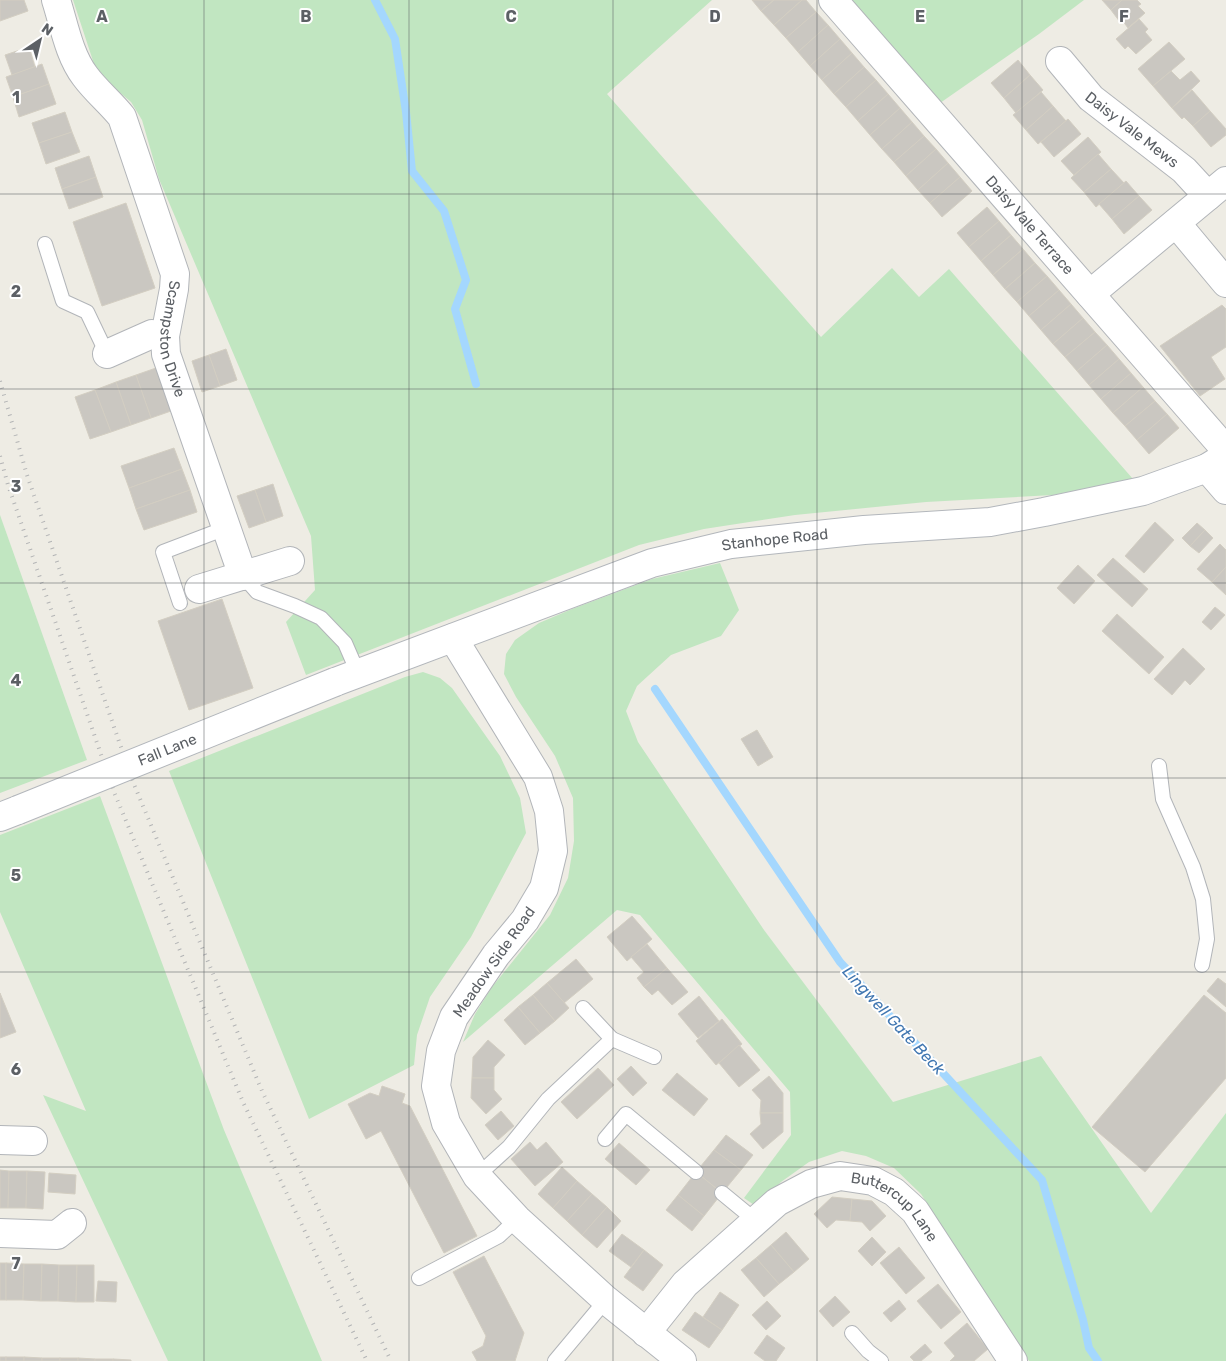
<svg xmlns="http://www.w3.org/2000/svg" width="1226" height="1361" font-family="Rubik,sans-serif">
  <rect width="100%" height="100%" fill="#eeece4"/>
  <g fill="#c1e6c1">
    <path d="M73,0H712L607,94L821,337L892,268L919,297L949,269L1133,479L1053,495L926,502L795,515L704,529L639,545L306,675L286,622L315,590L311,536L159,179L142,120L131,102L105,80L95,67Z"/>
    <path d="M833,0H1084L1039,34L930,110Z"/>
    <path d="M0,515L87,760L0,793Z"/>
    <path d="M720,563L739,610L721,636L671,655L637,686L626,711L638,742L764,930L893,1102L1041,1056L1151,1213L1226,1113V1361H1029L921,1194L894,1168L866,1156L842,1151L809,1162L781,1182L757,1207L744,1198L791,1135L790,1092L640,915L617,910L463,1042L475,1014L492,987L550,915L568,878L574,841L573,798L555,756L516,697L504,674L506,654L515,640L539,623L572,609L652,579Z"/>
    <path d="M423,672L440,678L452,688L500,756L520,798L526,833L471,937L430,997L417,1035L414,1065L309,1119L169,771L405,677Z"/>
    <path d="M100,796L224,1130L322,1361H168L43,1095L86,1111L0,912V835Z"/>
  </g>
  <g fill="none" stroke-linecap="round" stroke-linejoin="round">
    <g stroke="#a4d7fe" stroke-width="8">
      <path d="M375,0L395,39L406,112L412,171L444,211L466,280L455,309L476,384"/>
      <path d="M655,689L840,962L1042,1180L1083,1320L1089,1348L1098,1361"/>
    </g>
  </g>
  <g fill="#cac7c1" stroke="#d3cec2">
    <path d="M0,0H24L28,11L0,21Z"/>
    <path d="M752,0H774L761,11Z"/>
    <path d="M774,0H802L774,25L761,11Z"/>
    <path d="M802,0H806L816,12L786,38L774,25Z"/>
    <path d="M1102,0H1122L1111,10Z"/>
    <path d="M1122,0H1137L1141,4L1138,6L1145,13L1128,28L1122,20L1120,22L1111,10Z"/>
    <path d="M816,12L828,25L798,52L786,38Z"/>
    <path d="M1139,19L1148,29L1145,32L1152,40L1136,54L1128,46L1125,49L1116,39Z"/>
    <path d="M828,25L840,39L810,66L798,52Z"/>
    <path d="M840,39L852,53L822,80L810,66Z"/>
    <path d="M1169,42L1185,59L1153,86L1138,69Z"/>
    <path d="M29,47L35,67L12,75L5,55Z"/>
    <path d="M852,53L864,67L834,94L822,80Z"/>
    <path d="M1018,60L1030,75L1004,98L991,83Z"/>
    <path d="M42,64L49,84L13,97L6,77Z"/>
    <path d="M864,67L876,80L846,107L834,94Z"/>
    <path d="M1171,71L1180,80L1191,71L1200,81L1172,108L1153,86Z"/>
    <path d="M1030,75L1043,90L1016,113L1004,98Z"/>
    <path d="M876,80L888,94L858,121L846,107Z"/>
    <path d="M49,84L56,104L19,117L13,97Z"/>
    <path d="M1192,90L1210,111L1193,126L1184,117L1182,119L1172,108Z"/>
    <path d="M1041,92L1053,106L1026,130L1013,115Z"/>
    <path d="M888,94L900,108L870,135L858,121Z"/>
    <path d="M1053,106L1066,121L1038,144L1026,130Z"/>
    <path d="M900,108L912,122L882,149L870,135Z"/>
    <path d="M1210,111L1226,129V135L1211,147L1193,126Z"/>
    <path d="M65,112L72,132L39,143L32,123Z"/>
    <path d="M1068,119L1081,134L1054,157L1041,142Z"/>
    <path d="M912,122L924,136L894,162L882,149Z"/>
    <path d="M72,132L80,152L46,164L39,143Z"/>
    <path d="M924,136L936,149L906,176L894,162Z"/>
    <path d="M1088,137L1101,152L1074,175L1061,161Z"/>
    <path d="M936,149L948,163L918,190L906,176Z"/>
    <path d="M1098,154L1111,169L1084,192L1071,178Z"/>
    <path d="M89,156L96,177L62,189L55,168Z"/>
    <path d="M948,163L960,177L930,203L918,190Z"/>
    <path d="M1111,169L1124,183L1096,207L1084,192Z"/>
    <path d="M96,177L103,197L69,209L62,189Z"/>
    <path d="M960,177L972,191L942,217L930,203Z"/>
    <path d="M1126,181L1139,196L1112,219L1099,204Z"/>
    <path d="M1139,196L1152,210L1124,234L1112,219Z"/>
    <path d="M126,203L155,288L102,306L73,222Z"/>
    <path d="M987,207L999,221L969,247L957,233Z"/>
    <path d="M999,221L1011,235L981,261L969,247Z"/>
    <path d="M1011,235L1023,249L993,275L981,261Z"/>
    <path d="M1023,249L1035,263L1005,289L993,275Z"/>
    <path d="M1035,263L1047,276L1017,302L1005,289Z"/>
    <path d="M1047,276L1059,290L1029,316L1017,302Z"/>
    <path d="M1059,290L1071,304L1041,330L1029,316Z"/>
    <path d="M1071,304L1083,318L1053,344L1041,330Z"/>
    <path d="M1222,305L1226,309V347L1211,357L1225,379L1200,396L1160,346Z"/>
    <path d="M1083,318L1095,332L1065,357L1053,344Z"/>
    <path d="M1095,332L1107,345L1077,371L1065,357Z"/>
    <path d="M1107,345L1119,359L1089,385L1077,371Z"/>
    <path d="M226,349L237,380L220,386L209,355Z"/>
    <path d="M209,355L220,386L202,392L192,361Z"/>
    <path d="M1119,359L1131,373L1101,399L1089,385Z"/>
    <path d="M156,368L171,411L151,418L136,375Z"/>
    <path d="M1131,373L1143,387L1113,413L1101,399Z"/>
    <path d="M136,375L151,418L131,425L116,382Z"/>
    <path d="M116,382L131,425L111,432L95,390Z"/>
    <path d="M1143,387L1155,401L1125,426L1113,413Z"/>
    <path d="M95,390L111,432L90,439L75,397Z"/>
    <path d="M1155,401L1167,414L1137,440L1125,426Z"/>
    <path d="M1167,414L1179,428L1149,454L1137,440Z"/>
    <path d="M174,448L182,469L129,488L121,466Z"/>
    <path d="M182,469L190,490L136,509L129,488Z"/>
    <path d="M273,484L283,516L266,522L255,490Z"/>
    <path d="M190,490L197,512L144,530L136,509Z"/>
    <path d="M255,490L266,522L249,528L237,496Z"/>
    <path d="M1155,522L1174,540L1144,573L1125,556Z"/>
    <path d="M1197,523L1205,530L1190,546L1182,538Z"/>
    <path d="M1205,530L1213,538L1199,553L1190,546Z"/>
    <path d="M1220,544L1226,550V567L1212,582L1197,569Z"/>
    <path d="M1113,558L1148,589L1132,607L1097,575Z"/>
    <path d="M1078,565L1095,581L1074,604L1057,588Z"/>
    <path d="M1226,567V595L1212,582Z"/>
    <path d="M222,599L253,688L189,710L158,621Z"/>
    <path d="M1215,607L1225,615L1211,630L1202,622Z"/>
    <path d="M1117,614L1164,657L1149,674L1102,631Z"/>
    <path d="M1183,648L1205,669L1190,685L1185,680L1172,695L1154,679Z"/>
    <path d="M757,730L773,757L758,766L741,739Z"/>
    <path d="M632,916L652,939L627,961L607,937Z"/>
    <path d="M647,944L667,968L644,987L637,978L644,972L631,957Z"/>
    <path d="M576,959L593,979L564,1003L547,983Z"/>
    <path d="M667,968L688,992L672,1005L658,990L652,995L644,987Z"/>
    <path d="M1218,978L1226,984V1007L1207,991Z"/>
    <path d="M547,983L569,1008L555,1021L533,995Z"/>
    <path d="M0,993L16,1032L0,1038Z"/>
    <path d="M533,995L555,1021L540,1033L518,1007Z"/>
    <path d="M1204,995L1226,1013V1078L1145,1172L1092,1127Z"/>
    <path d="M699,996L719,1021L698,1038L678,1014Z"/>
    <path d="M518,1007L540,1033L525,1045L504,1020Z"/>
    <path d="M722,1019L742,1044L716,1065L696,1041Z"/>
    <path d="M488,1040L505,1055L494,1067V1078H472L473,1057Z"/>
    <path d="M739,1045L760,1070L739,1087L719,1063Z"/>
    <path d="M631,1066L647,1083L633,1096L617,1079Z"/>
    <path d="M598,1068L614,1085L577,1119L561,1102Z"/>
    <path d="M677,1073L708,1099L694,1116L662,1090Z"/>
    <path d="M769,1076L783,1093V1113H760L761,1100L752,1090Z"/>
    <path d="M472,1078H494V1090L502,1099L486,1114L471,1098Z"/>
    <path d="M382,1086L405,1094L402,1103L410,1106L477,1236L444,1253L381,1131L366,1139L348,1104L370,1093L379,1096Z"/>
    <path d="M501,1111L514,1126L498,1140L485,1125Z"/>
    <path d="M760,1113H783V1132L763,1149L750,1134L761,1124Z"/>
    <path d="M726,1135L753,1155L741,1170L714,1150Z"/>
    <path d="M530,1142L537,1150L546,1142L563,1162L535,1186L511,1159Z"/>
    <path d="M619,1143L650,1170L636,1185L605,1159Z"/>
    <path d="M714,1150L741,1170L722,1193L696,1172Z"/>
    <path d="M562,1167L577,1181L553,1208L538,1194Z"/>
    <path d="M0,1170L9,1171L8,1208H0Z"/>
    <path d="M9,1171H27L26,1208H8Z"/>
    <path d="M27,1171L45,1172L43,1209L26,1208Z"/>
    <path d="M696,1172L722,1193L704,1216L678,1195Z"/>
    <path d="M49,1173L76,1175L75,1194L48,1192Z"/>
    <path d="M577,1181L592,1194L567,1221L553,1208Z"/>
    <path d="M592,1194L607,1207L582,1235L567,1221Z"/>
    <path d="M678,1195L704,1216L692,1231L666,1210Z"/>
    <path d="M832,1197L852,1199L850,1221L836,1220L827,1228L814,1214Z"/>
    <path d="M852,1199L872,1201L886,1216L870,1231L862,1222L850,1221Z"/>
    <path d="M607,1207L621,1221L597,1248L582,1235Z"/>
    <path d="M786,1232L809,1259L794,1272L771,1245Z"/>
    <path d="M622,1234L644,1250L631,1267L609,1251Z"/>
    <path d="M872,1237L886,1252L872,1266L858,1251Z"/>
    <path d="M771,1245L794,1272L779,1284L756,1258Z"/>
    <path d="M899,1247L925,1278L906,1294L880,1263Z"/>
    <path d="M644,1250L663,1265L643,1291L624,1277Z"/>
    <path d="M484,1256L524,1333L515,1361H477L472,1352L483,1346L486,1336L453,1272Z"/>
    <path d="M756,1258L779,1284L764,1297L741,1270Z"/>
    <rect x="0" y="1263" width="6" height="37"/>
    <path d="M6,1263L24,1264L23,1300H6Z"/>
    <path d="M24,1264H42L41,1301L23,1300Z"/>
    <path d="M42,1264L59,1265L58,1301H41Z"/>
    <path d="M59,1265H77L76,1302L58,1301Z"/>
    <path d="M77,1265H94V1302H76Z"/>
    <path d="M98,1281L117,1282L116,1302L96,1301Z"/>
    <path d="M938,1284L961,1312L941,1329L917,1301Z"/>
    <path d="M720,1292L739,1305L722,1330L703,1317Z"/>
    <path d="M835,1296L850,1312L833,1327L819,1311Z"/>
    <path d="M899,1300L906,1309L891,1322L883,1313Z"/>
    <path d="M767,1301L781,1316L766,1330L752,1315Z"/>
    <path d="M695,1312L722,1330L709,1348L682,1330Z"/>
    <path d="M967,1323L988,1349L974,1361H950L955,1356L944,1343Z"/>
    <path d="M767,1335L785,1348L776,1361H765L754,1353Z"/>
    <path d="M925,1344L932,1352L921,1361H914L910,1357Z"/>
    <rect x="0" y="1357" width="6" height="4"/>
    <rect x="6" y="1357" width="18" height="4"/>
    <path d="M24,1357L42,1358V1361H24Z"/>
    <rect x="42" y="1358" width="18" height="3"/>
    <rect x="60" y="1358" width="18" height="3"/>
    <path d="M78,1358L95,1359V1361H78Z"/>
    <rect x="95" y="1359" width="18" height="2"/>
    <path d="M113,1359L131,1360V1361H113Z"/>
  </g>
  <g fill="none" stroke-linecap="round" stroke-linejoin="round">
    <defs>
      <g id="lane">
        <path d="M45,244L63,301L87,312L107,354"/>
        <path d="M243,576L257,592L295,606L321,618L345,643L358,673"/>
        <path d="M180,603L163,552L226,528"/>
        <path d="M1159,766L1163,799L1193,867L1203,899L1207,939L1202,965"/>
        <path d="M583,1008L612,1039"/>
        <path d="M605,1139L626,1114L696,1172"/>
        <path d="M477,1176L509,1147L548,1099L612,1039L654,1057"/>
        <path d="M722,1193L756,1221"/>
        <path d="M419,1278L499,1236L517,1219"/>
        <path d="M852,1333L868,1351L881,1361"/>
        <path d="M555,1361L606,1300"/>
      </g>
      <g id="street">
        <path id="s1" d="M56,0C64,25 69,55 85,76C96,91 110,102 122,117L175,274L174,289L165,336L166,354L243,576"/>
        <path id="s2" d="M833,0L1226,450"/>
        <path id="s3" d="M1060,61L1091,98L1184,170L1208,196"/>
        <path d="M1176,223L1226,283"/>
        <path d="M1090,294L1226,181"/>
        <path d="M107,354L152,334L165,336"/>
        <path d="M1207,468L1226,490"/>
        <path d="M199,589L290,561"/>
        <path d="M453,638L538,777L549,811L553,851L544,888L525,920L496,955L454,1017L441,1051L436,1086L446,1123L477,1176L517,1219L606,1300L682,1361"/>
        <path d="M0,1140L33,1141"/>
        <path d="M0,1233L57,1235L72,1223"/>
        <path id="s4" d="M646,1333L685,1284L777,1202L811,1184L840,1176L873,1181L894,1192L915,1211L1013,1361"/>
      </g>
      <g id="secondary">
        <path id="s5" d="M335,682L652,563L731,544L864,530L990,522L1044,512L1143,491L1207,468L1226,456"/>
        <path d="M0,817L18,810"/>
      </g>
    </defs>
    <use href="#lane" stroke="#b2b5b9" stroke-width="16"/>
    <use href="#street" stroke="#b2b5b9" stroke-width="30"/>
    <use href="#secondary" stroke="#b3b7bc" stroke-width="30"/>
    <use href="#lane" stroke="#fff" stroke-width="14"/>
    <use href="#street" stroke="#fff" stroke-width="28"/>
    <use href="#secondary" stroke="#fff" stroke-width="28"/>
    <g stroke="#b3b4b5" stroke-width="4" stroke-dasharray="1 6" stroke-linecap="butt">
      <path d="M0,381L27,475L133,782L262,1091L391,1361"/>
      <path d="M0,456L8,485L114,792L243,1102L367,1361"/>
    </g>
    <defs>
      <g id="secondary-bridge">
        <path id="s6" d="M18,810L335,682"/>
      </g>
    </defs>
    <use href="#secondary-bridge" stroke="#b3b7bc" stroke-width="30" stroke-linecap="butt"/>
    <use href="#secondary-bridge" stroke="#fff" stroke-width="28"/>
  </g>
  <path fill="none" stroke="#5c6065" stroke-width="1" stroke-opacity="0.55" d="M204,0V1361M409,0V1361M613,0V1361M817,0V1361M1022,0V1361M0,194H1226M0,389H1226M0,583H1226M0,778H1226M0,972H1226M0,1167H1226"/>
  <g text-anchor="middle" stroke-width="4" stroke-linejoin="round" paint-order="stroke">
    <g font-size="15" fill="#5c6065" stroke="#fff">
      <text dy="5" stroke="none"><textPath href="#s3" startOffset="100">Daisy Vale Mews</textPath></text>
      <text dy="5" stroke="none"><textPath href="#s2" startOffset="299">Daisy Vale Terrace</textPath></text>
      <text dy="5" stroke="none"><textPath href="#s1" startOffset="369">Scampston Drive</textPath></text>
      <text dy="5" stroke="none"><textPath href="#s5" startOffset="464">Stanhope Road</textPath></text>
      <text dy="5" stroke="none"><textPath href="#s6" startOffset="161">Fall Lane</textPath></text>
      <text transform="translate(494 962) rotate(-55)" y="5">Meadow Side Road</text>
      <text dy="5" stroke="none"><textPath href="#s4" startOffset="320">Buttercup Lane</textPath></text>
    </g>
    <g font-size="16" font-style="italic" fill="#4177b1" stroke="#fff">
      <text transform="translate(894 1020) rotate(47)" y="6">Lingwell Gate Beck</text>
    </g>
  </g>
  <g font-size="16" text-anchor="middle" font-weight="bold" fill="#5c6065" stroke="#fff" stroke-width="4" stroke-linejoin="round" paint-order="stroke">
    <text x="102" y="22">A</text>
    <text x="306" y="22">B</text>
    <text x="511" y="22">C</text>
    <text x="715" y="22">D</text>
    <text x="920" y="22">E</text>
    <text x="1124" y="22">F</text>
    <text x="16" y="103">1</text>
    <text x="16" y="297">2</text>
    <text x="16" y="492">3</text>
    <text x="16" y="686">4</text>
    <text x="16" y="881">5</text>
    <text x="16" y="1075">6</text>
    <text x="16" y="1269">7</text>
  </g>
  <g transform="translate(40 40) rotate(35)" stroke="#ffffff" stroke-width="4" paint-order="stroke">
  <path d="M0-4L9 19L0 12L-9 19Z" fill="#5c6065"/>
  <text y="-8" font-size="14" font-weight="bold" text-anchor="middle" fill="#5c6065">N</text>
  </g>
</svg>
